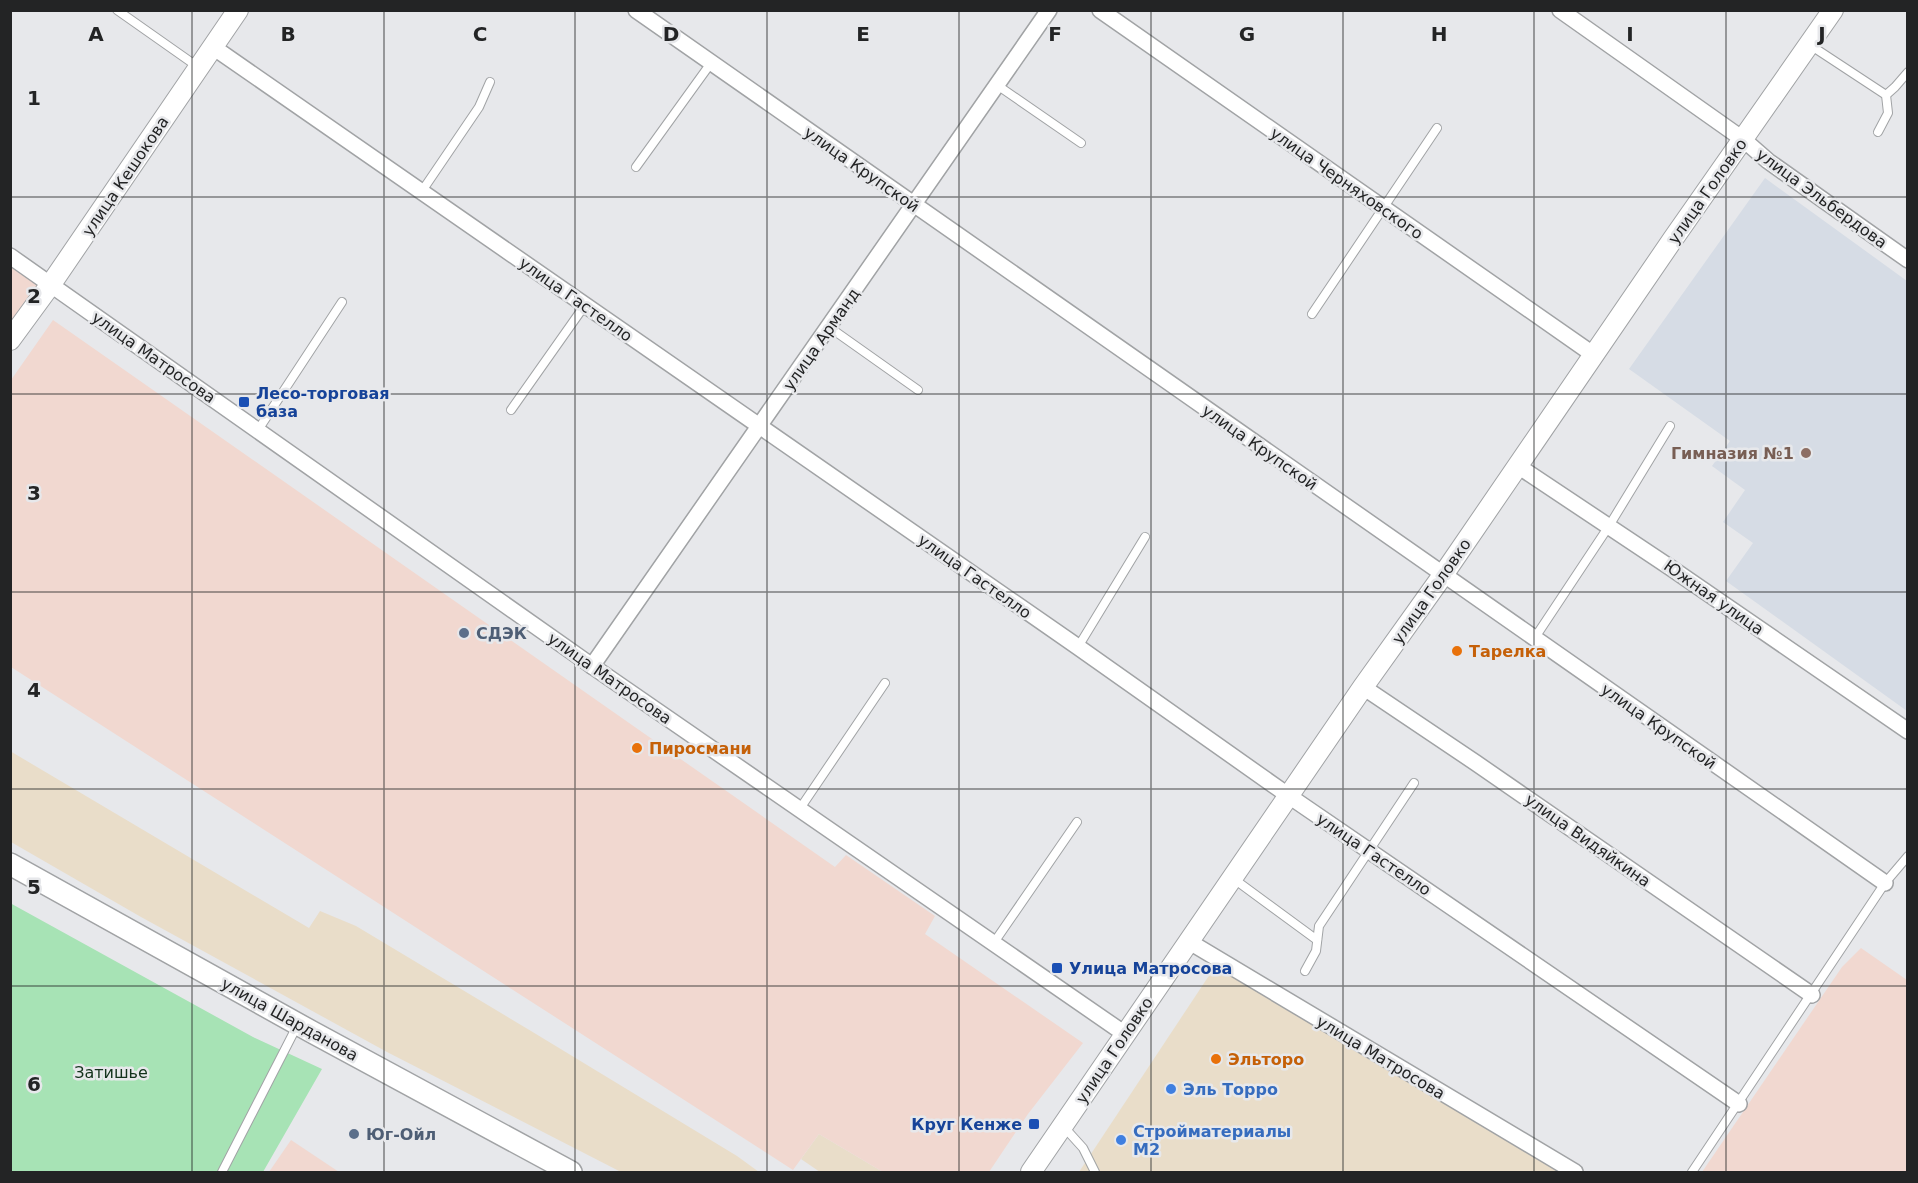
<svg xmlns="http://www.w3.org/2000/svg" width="1918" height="1183" font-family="'DejaVu Sans',sans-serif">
  <rect width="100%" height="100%" fill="#e7e8eb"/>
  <g fill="#e9ddc9">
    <path d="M10,751L309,928L320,911L356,926L531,1031L737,1156L759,1172H621L387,1052L141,917L11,842Z"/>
    <path d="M1218,962L1570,1172H1079Z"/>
    <path d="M819,1134L883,1172H820L801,1159Z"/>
  </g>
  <g fill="#f1d8d0">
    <path d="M11,256L51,284L11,340Z"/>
    <path d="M53,320L835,867L846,855L935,916L925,934L1083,1043L1028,1114L989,1172H883L819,1134L793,1170L11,667V380Z"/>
    <path d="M1861,948L1907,980V1172H1702L1842,967Z"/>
    <path d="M291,1140L339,1172H269Z"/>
  </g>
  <path fill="#d6dce5" d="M1765,178L1907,281V711L1726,581L1753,543L1723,522L1745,490L1712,466L1730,441L1629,369Z"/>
  <path fill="#a7e3b5" d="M10,903L253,1037L322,1069L263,1172H11Z"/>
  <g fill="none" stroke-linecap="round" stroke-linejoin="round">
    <defs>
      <g id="service">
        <path d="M117,10L198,67"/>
        <path d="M1810,45L1886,95L1888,113L1878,132"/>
        <path d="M997,85L1081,143"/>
        <path d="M1886,95L1895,87L1908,72"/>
        <path d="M636,167L711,63"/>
        <path d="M422,191L479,107L490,82"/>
        <path d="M1312,314L1437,128"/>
        <path d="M829,327L918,390"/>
        <path d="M511,410L585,305"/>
        <path d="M258,430L342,302"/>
        <path d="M1534,639L1609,526L1670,426"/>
        <path d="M1078,647L1145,537"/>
        <path d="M799,810L885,683"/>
        <path d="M1234,879L1317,940"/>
        <path d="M993,944L1077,822"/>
        <path d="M1305,971L1316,951L1319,926L1414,783"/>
        <path d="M1064,1127L1083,1148L1095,1172"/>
        <path d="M222,1172L298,1024"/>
        <path d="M1692,1172L1885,883L1908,856"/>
      </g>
      <g id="minor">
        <path d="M636,10L1885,883"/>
        <path d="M1100,10L1594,355"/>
        <path d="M1560,10L1744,140L1768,161L1908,260"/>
        <path d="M213,47L1078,647L1289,796L1739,1104"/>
        <path d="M10,256L592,666L1125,1034"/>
        <path d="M1518,466L1671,568L1908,731"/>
        <path d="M592,666L1049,10"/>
        <path d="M1363,687L1476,763L1812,995"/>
        <path d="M1188,941L1575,1172"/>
      </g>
      <g id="tertiary">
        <path d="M10,340L51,284L238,10"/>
        <path d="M1031,1172L1363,687L1443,575L1673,239L1833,10"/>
      </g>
      <path id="secondary" d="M10,864L312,1032L571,1172"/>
    </defs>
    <use href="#service" stroke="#a1a3a5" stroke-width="10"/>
    <use href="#minor" stroke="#a1a3a5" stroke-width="18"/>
    <use href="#tertiary" stroke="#a1a3a5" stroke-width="22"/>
    <use href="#secondary" stroke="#a1a3a5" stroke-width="24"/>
    <use href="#service" stroke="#fff" stroke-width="8"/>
    <use href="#minor" stroke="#fff" stroke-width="15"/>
    <use href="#tertiary" stroke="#fff" stroke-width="20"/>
    <use href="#secondary" stroke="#fff" stroke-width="21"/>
  </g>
  <path fill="none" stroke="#232425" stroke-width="1.5" stroke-opacity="0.55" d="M192,10V1172M384,10V1172M575,10V1172M767,10V1172M959,10V1172M1151,10V1172M1343,10V1172M1534,10V1172M1726,10V1172M10,197H1908M10,394H1908M10,592H1908M10,789H1908M10,986H1908"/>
  <g fill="#1a4fb4" stroke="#e7e8eb" stroke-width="2">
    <rect x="238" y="396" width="12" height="12" rx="3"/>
    <rect x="1051" y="962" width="12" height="12" rx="3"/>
    <rect x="1028" y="1118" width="12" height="12" rx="3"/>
  </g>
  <circle fill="#8d6e63" stroke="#e7e8eb" stroke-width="2" cx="1806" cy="453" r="6"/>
  <g fill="#5c6f8a" stroke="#e7e8eb" stroke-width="2">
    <circle cx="464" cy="633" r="6"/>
    <circle cx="354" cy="1134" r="6"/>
  </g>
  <g fill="#e8710a" stroke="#e7e8eb" stroke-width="2">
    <circle cx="1457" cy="651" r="6"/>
    <circle cx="637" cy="748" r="6"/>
    <circle cx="1216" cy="1059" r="6"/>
  </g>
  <g fill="#3f7fe0" stroke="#e7e8eb" stroke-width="2">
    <circle cx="1171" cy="1089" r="6"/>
    <circle cx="1121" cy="1140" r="6"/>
  </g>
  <g text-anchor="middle" stroke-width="5" stroke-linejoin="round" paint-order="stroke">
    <g font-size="16" fill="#232425" stroke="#e7e8eb">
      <text transform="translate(862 169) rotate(35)" y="6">улица Крупской</text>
      <text transform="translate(125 176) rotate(-56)" y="6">улица Кешокова</text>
      <text transform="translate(1347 183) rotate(35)" y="6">улица Черняховского</text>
      <text transform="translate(1707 191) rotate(-55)" y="6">улица Головко</text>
      <text transform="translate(1822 198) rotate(36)" y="6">улица Эльбердова</text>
      <text transform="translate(576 299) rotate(35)" y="6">улица Гастелло</text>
      <text transform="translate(821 339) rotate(-55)" y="6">улица Арманд</text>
      <text transform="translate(154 357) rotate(35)" y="6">улица Матросова</text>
      <text transform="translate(1260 447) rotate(35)" y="6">улица Крупской</text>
      <text transform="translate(975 576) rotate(35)" y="6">улица Гастелло</text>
      <text transform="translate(1431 591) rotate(-55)" y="6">улица Головко</text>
      <text transform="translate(1714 597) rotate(35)" y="6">Южная улица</text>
      <text transform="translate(610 678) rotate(35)" y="6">улица Матросова</text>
      <text transform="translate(1659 726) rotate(35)" y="6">улица Крупской</text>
      <text transform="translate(1588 840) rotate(35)" y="6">улица Видяйкина</text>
      <text transform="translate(1374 854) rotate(34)" y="6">улица Гастелло</text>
      <text transform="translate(290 1019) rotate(29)" y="6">улица Шарданова</text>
      <text transform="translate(1114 1050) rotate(-56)" y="6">улица Головко</text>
      <text transform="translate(1381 1057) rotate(31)" y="6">улица Матросова</text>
    </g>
    <g font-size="16" font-weight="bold" fill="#164399" stroke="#e7e8eb" text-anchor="start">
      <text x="256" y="399">Лесо-торговая<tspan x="256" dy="18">база</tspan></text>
      <text x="1069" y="974">Улица Матросова</text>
      <text x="1022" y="1130" text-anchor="end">Круг Кенже</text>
    </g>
    <g font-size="16" font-weight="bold" fill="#785e54" stroke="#e7e8eb" text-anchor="end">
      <text x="1794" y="459">Гимназия №1</text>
    </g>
    <g font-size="16" font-weight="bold" fill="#4e5e75" stroke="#e7e8eb" text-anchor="start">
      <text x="476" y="639">СДЭК</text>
      <text x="366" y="1140">Юг-Ойл</text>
    </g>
    <g font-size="16" font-weight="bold" fill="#c56008" stroke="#e7e8eb" text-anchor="start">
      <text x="1469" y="657">Тарелка</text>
      <text x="649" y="754">Пиросмани</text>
      <text x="1228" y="1065">Эльторо</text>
    </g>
    <g font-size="16" fill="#13331c" stroke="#e7e8eb">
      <text x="111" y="1078">Затишье</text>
    </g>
    <g font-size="16" font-weight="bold" fill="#366cbe" stroke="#e7e8eb" text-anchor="start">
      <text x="1183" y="1095">Эль Торро</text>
      <text x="1133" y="1137">Стройматериалы<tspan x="1133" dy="18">М2</tspan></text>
    </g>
  </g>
  <g font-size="20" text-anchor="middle" font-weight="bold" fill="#232425" stroke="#e7e8eb" stroke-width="5" stroke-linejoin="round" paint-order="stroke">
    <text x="96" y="41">A</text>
    <text x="288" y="41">B</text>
    <text x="480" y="41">C</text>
    <text x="671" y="41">D</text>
    <text x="863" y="41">E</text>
    <text x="1055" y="41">F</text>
    <text x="1247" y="41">G</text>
    <text x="1439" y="41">H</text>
    <text x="1630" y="41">I</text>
    <text x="1822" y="41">J</text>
    <text x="34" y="105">1</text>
    <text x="34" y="303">2</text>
    <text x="34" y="500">3</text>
    <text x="34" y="697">4</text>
    <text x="34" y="894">5</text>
    <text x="34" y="1091">6</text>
  </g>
  <rect width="1918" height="1183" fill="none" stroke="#232425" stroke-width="24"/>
</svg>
